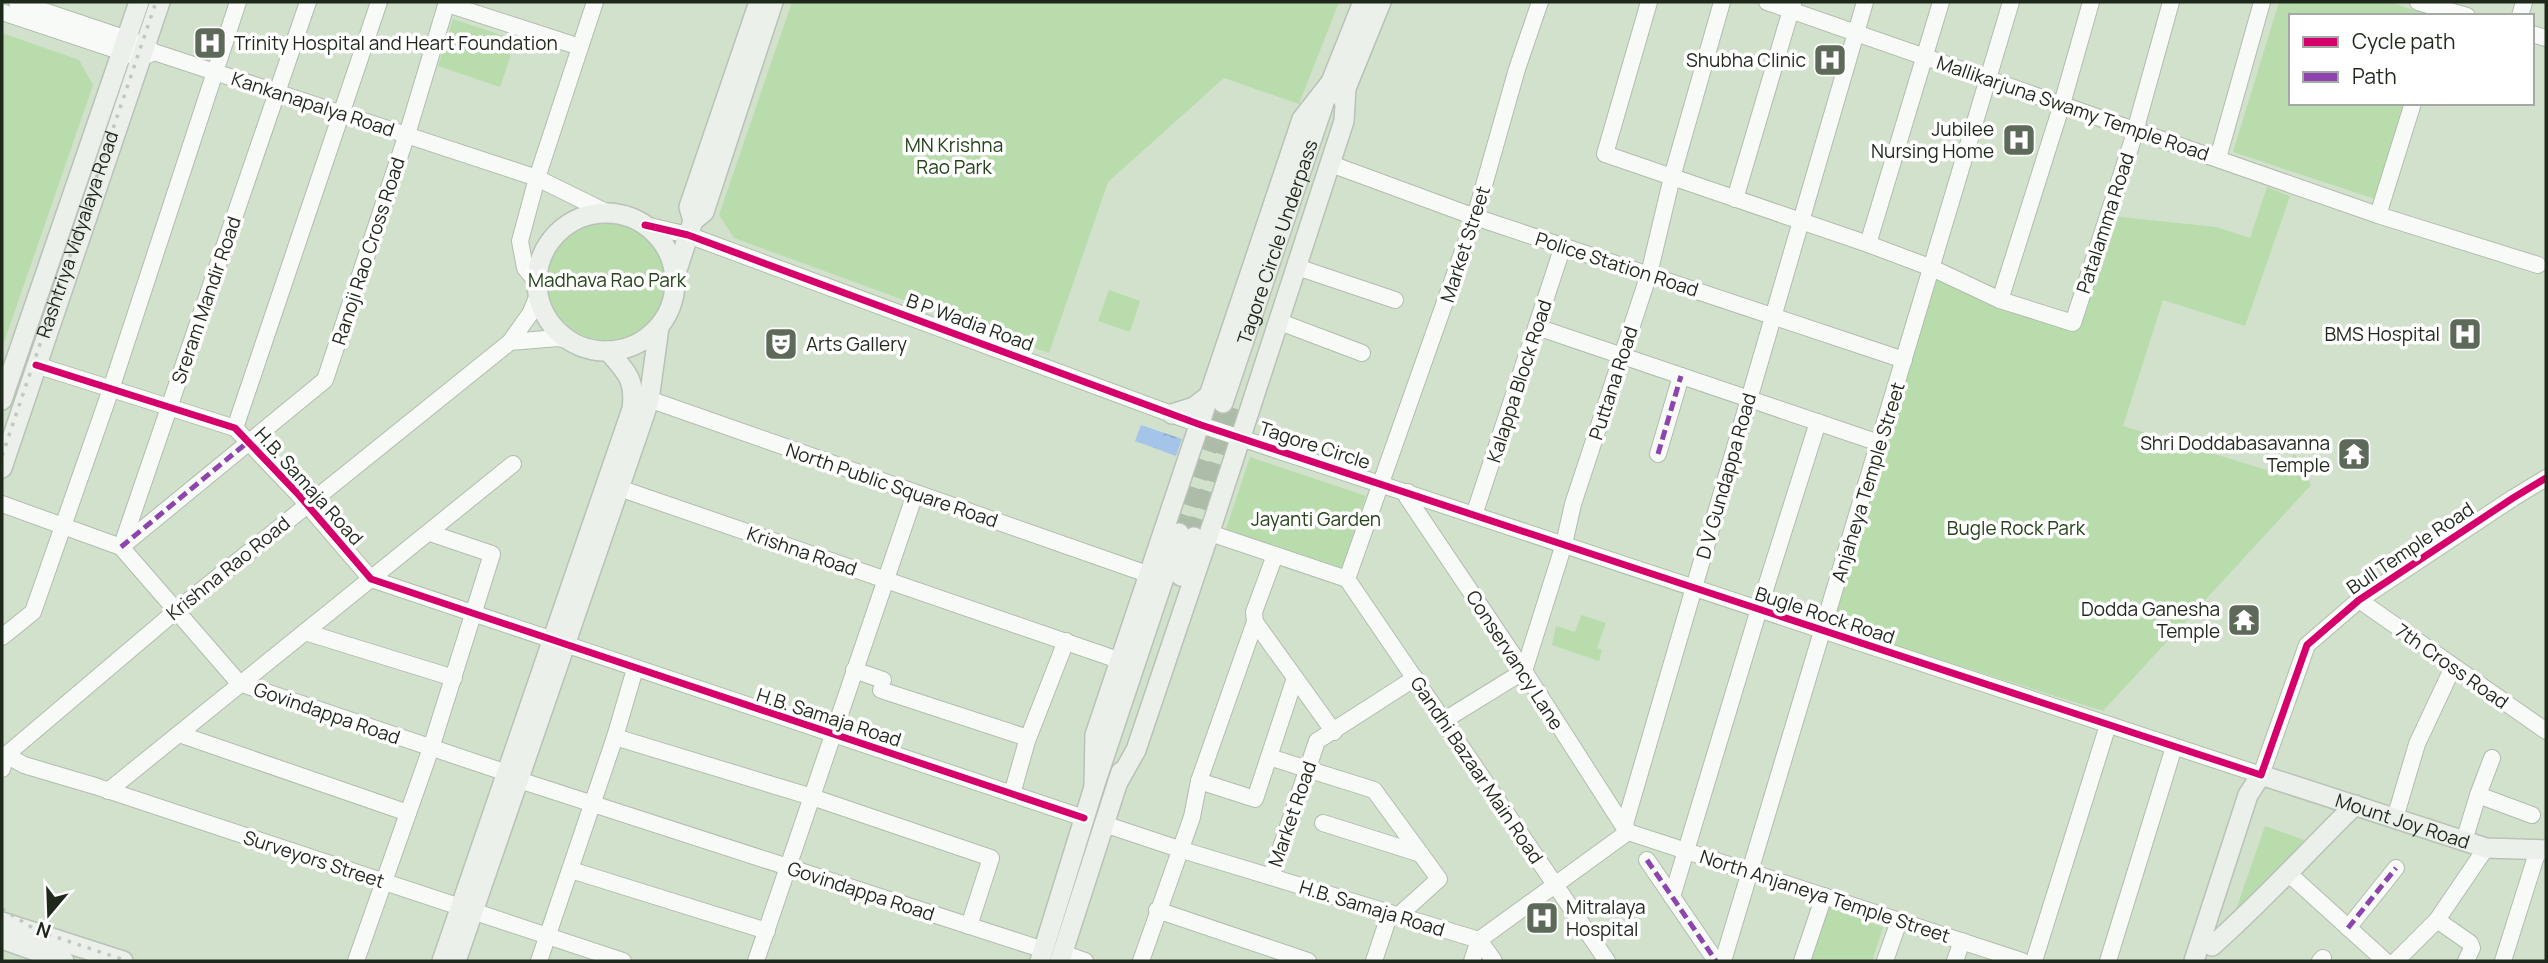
<svg xmlns="http://www.w3.org/2000/svg" width="2548" height="963" font-family="Manrope,sans-serif">
  <defs>
    <pattern id="water-ripples" width="26" height="14" patternUnits="userSpaceOnUse" patternTransform="scale(1.75)"><rect width="26" height="14" fill="#a4c5e9"/><path d="M2 4q2-2 4 0t4 0M15 11q2-2 4 0t4 0" fill="none" stroke="#8da9c7"/></pattern>
  </defs>
  <rect width="100%" height="100%" fill="#d1e1cb"/>
  <g fill="#b8dcac">
    <path d="M792,2H1339L1299,104L1224,78L1108,182L1049,353L734,238L719,215Z"/>
    <path d="M2279,2H2389L2433,16H2291V103H2405L2375,199L2233,152Z"/>
    <path d="M453,19L516,40L500,87L438,66Z"/>
    <path d="M2,33L79,60L93,85L2,348Z"/>
    <path d="M2267,187L2290,196L2245,326L2163,300L2123,426L2283,475L2294,453L2311,485L2103,711L1830,625L1937,275L2075,326L2111,216L2216,227L2250,238Z"/>
    <circle cx="607" cy="280" r="60"/>
    <path d="M1109,290L1140,301L1130,332L1098,321Z"/>
    <path d="M1250,457L1366,496L1342,568L1226,529Z"/>
    <path d="M1581,615L1606,623L1597,648L1602,650L1599,661L1552,645L1556,626L1575,632Z"/>
    <path d="M2265,826L2304,840L2270,884L2231,924Z"/>
    <path d="M1827,907L1883,927L1872,961H1808Z"/>
  </g>
  <path fill="url(#water-ripples)" d="M1141,425L1182,439L1176,456L1135,441Z"/>
  <g fill="none" stroke-linecap="round" stroke-linejoin="round">
    <g stroke="#adbca8" stroke-width="19" stroke-dasharray="19 10" stroke-linecap="butt">
      <path d="M1179,533L1223,403"/>
      <path d="M1194,537L1237,408"/>
    </g>
    <defs>
      <g id="minor">
        <path d="M17,2L145,45L154,52L537,178L608,213"/>
        <path d="M1649,2L1605,154L1868,244L1932,268L2000,300L2073,323L2132,142L2171,2"/>
        <path d="M1767,2L2378,215L2538,265"/>
        <path d="M2418,2L2467,16"/>
        <path d="M447,4L580,47"/>
        <path d="M2,12L140,58L152,53"/>
        <path d="M2520,16L2524,2"/>
        <path d="M2532,34L2546,38"/>
        <path d="M2218,158L2262,2"/>
        <path d="M1331,164L1475,217L1904,360"/>
        <path d="M1735,199L1793,3"/>
        <path d="M2378,215L2413,103"/>
        <path d="M645,225L688,235L1201,425L2261,775L2307,645L2359,600L2513,498L2546,478"/>
        <path d="M1868,244L1941,2"/>
        <path d="M1297,267L1395,300"/>
        <path d="M537,283L525,268L520,241L537,178L595,2"/>
        <path d="M2000,300L2062,104L2091,2"/>
        <path d="M1280,322L1362,353"/>
        <path d="M1537,327L1879,443"/>
        <path d="M510,342L558,338L571,341"/>
        <path d="M36,365L235,428L298,494L371,579L1084,818"/>
        <path d="M640,396L1150,575"/>
        <path d="M235,428L379,2"/>
        <path d="M1658,454L1681,376"/>
        <path d="M619,488L1121,661"/>
        <path d="M1408,492L1407,497L1524,671L1624,827"/>
        <path d="M2,504L121,547L239,683L507,773"/>
        <path d="M1474,515L1563,246"/>
        <path d="M1210,533L1347,579"/>
        <path d="M122,545L308,2"/>
        <path d="M121,547L325,380L409,128L447,2"/>
        <path d="M1347,579L1475,217L1517,69L1540,2"/>
        <path d="M1347,579L1607,961"/>
        <path d="M2359,600L2546,731"/>
        <path d="M1255,622L1334,732"/>
        <path d="M305,632L454,678"/>
        <path d="M2,637L33,612L111,389L238,2"/>
        <path d="M854,670L883,680"/>
        <path d="M881,690L1028,738"/>
        <path d="M1443,721L1524,671L1564,544L1573,504L1649,274L1672,177L1722,2"/>
        <path d="M179,734L408,813"/>
        <path d="M615,737L812,797L991,858L969,926"/>
        <path d="M6,755L24,765L95,786L623,961"/>
        <path d="M1269,757L1374,790L1439,879L1398,916"/>
        <path d="M2,769L6,755L177,610L510,342L530,314L538,295"/>
        <path d="M519,780L1044,950"/>
        <path d="M1199,781L1255,799L1295,678"/>
        <path d="M108,791L513,464"/>
        <path d="M1012,794L1027,741L1066,641"/>
        <path d="M2478,795L2532,815"/>
        <path d="M2395,818L2417,744L2453,667"/>
        <path d="M1323,823L1421,854"/>
        <path d="M1104,824L1179,849L1479,940"/>
        <path d="M1628,832L1625,824L1865,2"/>
        <path d="M1628,832L2022,961"/>
        <path d="M2464,841L2478,795L2492,758"/>
        <path d="M1647,860L1716,961"/>
        <path d="M571,870L767,931"/>
        <path d="M2287,872L2385,961"/>
        <path d="M1271,877L1317,741L1415,678"/>
        <path d="M1672,897L1759,609L1818,422"/>
        <path d="M1157,910L1308,961"/>
        <path d="M2437,920L2470,943L2472,948L2466,961"/>
        <path d="M2348,928L2396,868"/>
        <path d="M1479,940L1494,961"/>
        <path d="M1062,953L1085,961"/>
        <path d="M356,961L431,748L492,554L430,533"/>
        <path d="M539,961L615,737L635,669"/>
        <path d="M756,961L915,494"/>
        <path d="M1141,961L1192,817L1199,781L1255,622L1254,612L1275,555"/>
        <path d="M1374,961L1390,913"/>
        <path d="M1472,961L1479,940L1628,832"/>
        <path d="M1723,961L2011,2"/>
        <path d="M1802,961L1824,896"/>
        <path d="M1885,961L1899,921"/>
        <path d="M1955,961L1962,941"/>
        <path d="M2034,961L2108,725"/>
        <path d="M2108,961L2174,747"/>
        <path d="M2320,961L2323,958"/>
        <path d="M2396,961L2437,920L2486,848"/>
        <path d="M2503,961L2538,850"/>
      </g>
      <g id="major">
        <path d="M1342,98L1381,2"/>
        <circle cx="606" cy="282" r="69"/>
        <path d="M693,221L704,212L773,2"/>
        <path d="M675,276L693,221L689,207L759,2"/>
        <path d="M2,400L139,2"/>
        <path id="s1" d="M1223,403L1331,82L1363,2"/>
        <path d="M1172,414L1194,407L1211,394"/>
        <path d="M2,468L160,2"/>
        <path d="M1181,576L1194,537"/>
        <path id="s2" d="M2261,775L2486,848L2546,850"/>
        <path d="M1118,782L1136,750L1215,516L1344,121L1346,88"/>
        <path d="M1094,787L1095,735L1302,119L1331,82"/>
        <path d="M2,922L123,961"/>
        <path d="M2,939L64,961"/>
        <path d="M2212,946C2262,902 2307,852 2355,805"/>
        <path d="M442,961L632,409C636,380 626,371 608,351"/>
        <path d="M456,961L645,413L649,400L659,327"/>
        <path d="M1040,961L1094,787L1179,533"/>
        <path d="M1060,961L1121,772"/>
        <path d="M2194,961L2248,795L2261,775"/>
      </g>
    </defs>
    <use href="#minor" stroke="#b1bdad" stroke-width="18"/>
    <use href="#major" stroke="#b9c2b7" stroke-width="22"/>
    <use href="#minor" stroke="#f8faf7" stroke-width="16"/>
    <use href="#major" stroke="#ebf1ea" stroke-width="19"/>
    <g stroke="#c3c7c1" stroke-width="3.5" stroke-dasharray="3.5 7" stroke-linecap="butt">
      <path id="s3" d="M2,456L156,2"/>
      <path d="M2,909L38,931L127,961"/>
    </g>
    <g stroke="#8e44ad" stroke-width="5" stroke-dasharray="10 5" stroke-linecap="butt">
      <path d="M1658,454L1681,376"/>
      <path d="M121,547L249,441"/>
      <path d="M1647,860L1716,961"/>
      <path d="M2348,928L2396,868"/>
    </g>
    <defs>
      <g id="cycleway">
        <path d="M645,225L688,235L1201,425L2261,775L2307,645L2359,600L2513,498L2546,478"/>
        <path d="M36,365L235,428L298,494L371,579L1084,818"/>
      </g>
    </defs>
    <use href="#cycleway" stroke="#fff" stroke-width="11"/>
    <use href="#cycleway" stroke="#d6006c" stroke-width="7"/>
  </g>
  <defs>
    <symbol id="hospital-square" viewBox="-11 -11 22 22"><rect x="-9" y="-9" width="18" height="18" rx="4" fill="#5d6959" stroke="#fff"/><path d="M-5-5h3v3.5h4V-5h3V5h-3V1.5h-4V5h-3Z" fill="#fff"/></symbol>
    <symbol id="theatre-square" viewBox="-11 -11 22 22"><rect x="-9" y="-9" width="18" height="18" rx="4" fill="#5d6959" stroke="#fff"/><path d="M-5-5.5Q0-4 5-5.5V0Q5 5 0 6Q-5 5-5 0ZM-3.3-2.5H-1v1.5H-3.3ZM1-2.5H3.3v1.5H1ZM-2.8 1Q0 5.5 2.8 1Z" fill="#fff"/></symbol>
    <symbol id="temple-square" viewBox="-11 -11 22 22"><rect x="-9" y="-9" width="18" height="18" rx="4" fill="#5d6959" stroke="#fff"/><path d="M0-6L5-2H3V0L6.5 2.5H4V6H1.5V3h-3V6H-4V2.5H-6.5L-3 0V-2H-5Z" fill="#fff"/></symbol>
  </defs>
  <g fill-rule="evenodd">
    <use href="#hospital-square" x="191" y="24" width="38" height="38"/>
    <use href="#hospital-square" x="1811" y="41" width="38" height="38"/>
    <use href="#hospital-square" x="2000" y="121" width="38" height="38"/>
    <use href="#hospital-square" x="2446" y="315" width="38" height="38"/>
    <use href="#theatre-square" x="762" y="325" width="38" height="38"/>
    <use href="#temple-square" x="2335" y="435" width="38" height="38"/>
    <use href="#temple-square" x="2225" y="601" width="38" height="38"/>
    <use href="#hospital-square" x="1523" y="899" width="38" height="38"/>
  </g>
  <g text-anchor="middle" stroke-width="7" stroke-linejoin="round" paint-order="stroke">
    <g font-size="19" fill="#1f291b" stroke="#fff" text-anchor="end">
      <text x="234" y="50" text-anchor="start">Trinity Hospital and Heart Foundation</text>
      <text x="1806" y="67">Shubha Clinic</text>
      <text x="1994" y="136">Jubilee<tspan x="1994" dy="22">Nursing Home</tspan></text>
      <text x="2440" y="341">BMS Hospital</text>
      <text x="806" y="351" text-anchor="start">Arts Gallery</text>
      <text x="2330" y="450">Shri Doddabasavanna<tspan x="2330" dy="22">Temple</tspan></text>
      <text x="2220" y="616">Dodda Ganesha<tspan x="2220" dy="22">Temple</tspan></text>
      <text x="1566" y="914" text-anchor="start">Mitralaya<tspan x="1566" dy="22">Hospital</tspan></text>
    </g>
    <g font-size="19" fill="#1f291b" stroke="#fff">
      <text transform="translate(313 104) rotate(18)" y="7">Kankanapalya Road</text>
      <text transform="translate(2073 108) rotate(19)" y="7">Mallikarjuna Swamy Temple Road</text>
      <text transform="translate(2105 223) rotate(-72)" y="7">Patalamma Road</text>
      <text dy="7" stroke="none"><textPath href="#s3" startOffset="234">Rashtriya Vidyalaya Road</textPath></text>
      <text dy="7" stroke="none"><textPath href="#s1" startOffset="170">Tagore Circle Underpass</textPath></text>
      <text transform="translate(1465 244) rotate(-72)" y="7">Market Street</text>
      <text transform="translate(368 251) rotate(-72)" y="7">Ranoji Rao Cross Road</text>
      <text transform="translate(1617 264) rotate(18)" y="7">Police Station Road</text>
      <text transform="translate(206 300) rotate(-71)" y="7">Sreram Mandir Road</text>
      <text transform="translate(970 322) rotate(20)" y="7">B P Wadia Road</text>
      <text transform="translate(1519 381) rotate(-72)" y="7">Kalappa Block Road</text>
      <text transform="translate(1613 383) rotate(-72)" y="7">Puttana Road</text>
      <text transform="translate(1315 445) rotate(18)" y="7">Tagore Circle</text>
      <text transform="translate(1726 476) rotate(-74)" y="7">D V Gundappa Road</text>
      <text transform="translate(1868 482) rotate(-73)" y="7">Anjaheya Temple Street</text>
      <text transform="translate(892 485) rotate(19)" y="7">North Public Square Road</text>
      <text transform="translate(309 486) rotate(48)" y="7">H.B. Samaja Road</text>
      <text transform="translate(2410 548) rotate(-34)" y="7">Bull Temple Road</text>
      <text transform="translate(802 551) rotate(19)" y="7">Krishna Road</text>
      <text transform="translate(228 568) rotate(-39)" y="7">Krishna Rao Road</text>
      <text transform="translate(1825 615) rotate(18)" y="7">Bugle Rock Road</text>
      <text transform="translate(1515 660) rotate(57)" y="7">Conservancy Lane</text>
      <text transform="translate(2452 666) rotate(35)" y="7">7th Cross Road</text>
      <text transform="translate(327 713) rotate(19)" y="7">Govindappa Road</text>
      <text transform="translate(829 717) rotate(18)" y="7">H.B. Samaja Road</text>
      <text transform="translate(1477 770) rotate(56)" y="7">Gandhi Bazaar Main Road</text>
      <text transform="translate(1292 814) rotate(-71)" y="7">Market Road</text>
      <text dy="7" stroke="none"><textPath href="#s2" startOffset="149">Mount Joy Road</textPath></text>
      <text transform="translate(314 859) rotate(18)" y="7">Surveyors Street</text>
      <text transform="translate(861 891) rotate(18)" y="7">Govindappa Road</text>
      <text transform="translate(1825 896) rotate(18)" y="7">North Anjaneya Temple Street</text>
      <text transform="translate(1372 908) rotate(17)" y="7">H.B. Samaja Road</text>
    </g>
    <g font-size="19" fill="#25441a" stroke="#fff">
      <text x="954" y="152">MN Krishna<tspan x="954" dy="22">Rao Park</tspan></text>
      <text x="607" y="287">Madhava Rao Park</text>
      <text x="1316" y="526">Jayanti Garden</text>
      <text x="2016" y="535">Bugle Rock Park</text>
    </g>
  </g>
  <rect width="2548" height="963" fill="none" stroke="#1f291b" stroke-width="7"/>
  <rect x="2289" y="14" width="245" height="91" fill="#ffffff" stroke="#a5a9a4" stroke-width="2"/>
  <rect x="2303" y="37" width="35" height="10" fill="#d6006c" stroke="#a5a9a4" stroke-width="2"/>
  <text x="2352" y="49" font-size="21" fill="#1f291b">Cycle path</text>
  <rect x="2303" y="72" width="35" height="10" fill="#8e44ad" stroke="#a5a9a4" stroke-width="2"/>
  <text x="2352" y="84" font-size="21" fill="#1f291b">Path</text>
  <g transform="translate(49 914) rotate(199)" stroke="#ffffff" stroke-width="5" paint-order="stroke">
  <path d="M0-5L12 26L0 18L-12 26Z" fill="#1f291b"/>
  <text y="-10" font-size="19" font-weight="bold" text-anchor="middle" fill="#1f291b">N</text>
  </g>
</svg>
